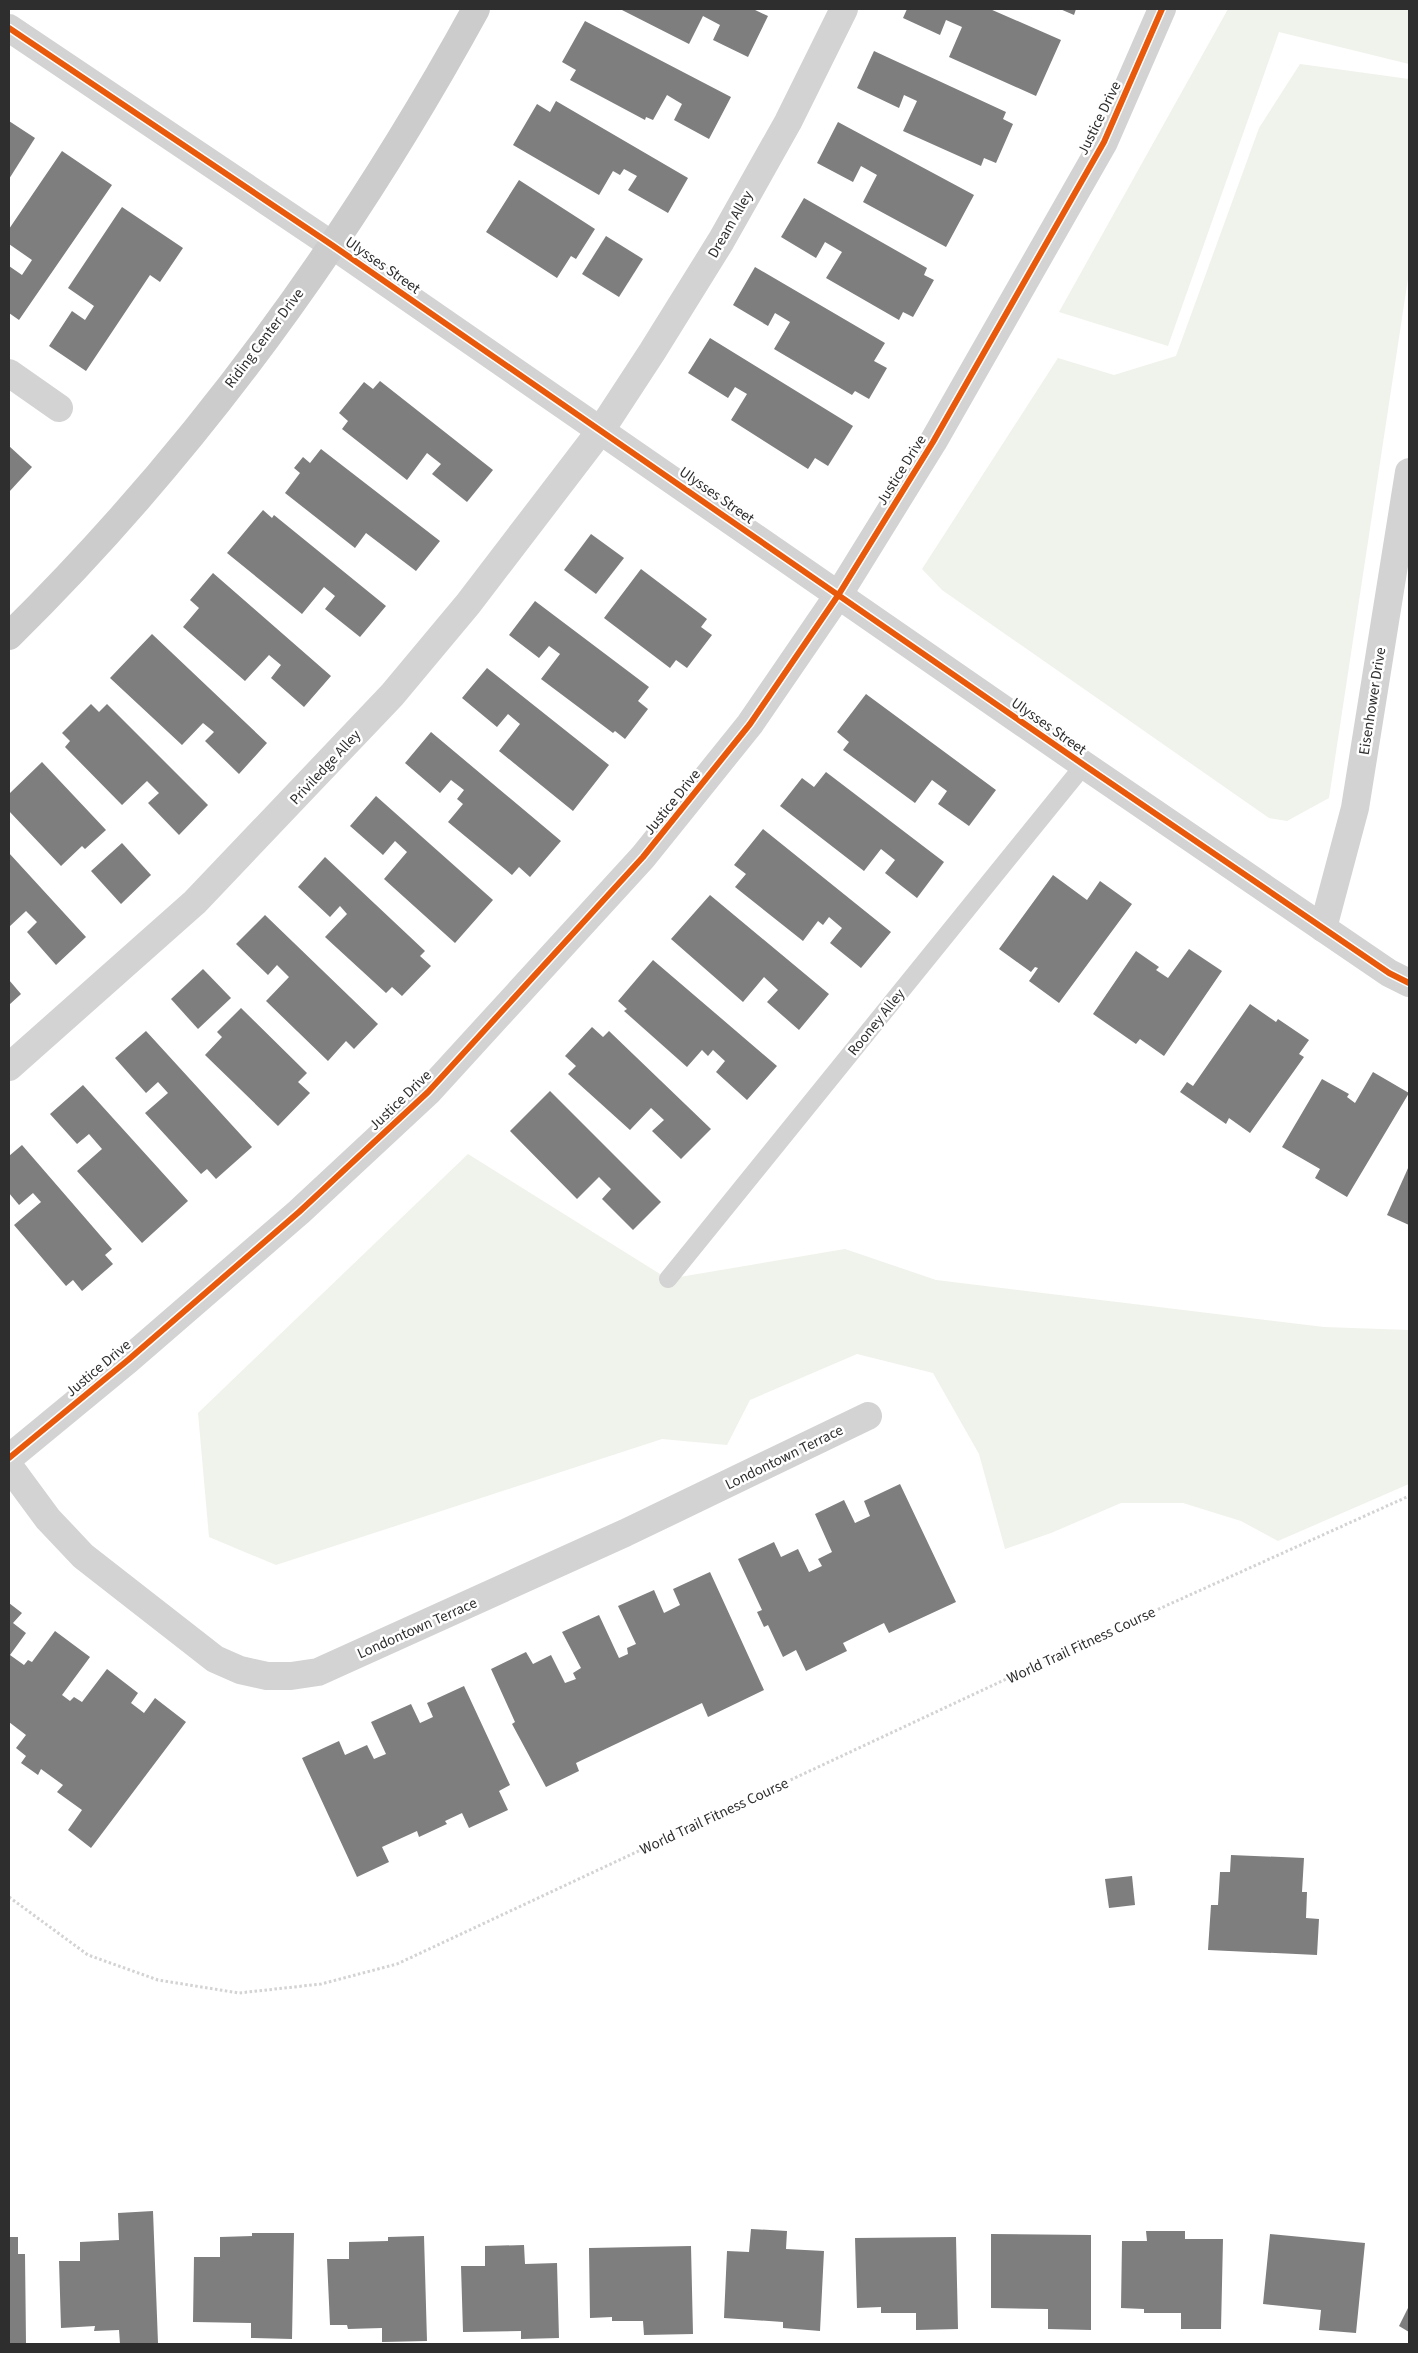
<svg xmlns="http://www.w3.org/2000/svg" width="1418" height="2353" font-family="'Source Sans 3',sans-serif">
  <rect width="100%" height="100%" fill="#fff"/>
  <g fill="#f0f3ec">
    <path d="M1228,9H1409V64L1279,32L1168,346L1059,312Z"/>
    <path d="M1300,64L1409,79V272L1329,798L1287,821L1269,818L942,590L922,569L1058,358L1114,375L1176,356L1259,128Z"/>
    <path d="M468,1154L668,1279L845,1249L936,1280L1324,1327L1409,1330V1484L1278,1541L1241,1521L1183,1503H1121L1051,1533L1005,1549L979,1454L933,1373L857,1354L750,1400L727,1445L662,1439L276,1565L209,1537L198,1413Z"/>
  </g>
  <g fill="#7e7e7e">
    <path d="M620,9H753L768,16L748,57L713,40L720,25L703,16L689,44Z"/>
    <path d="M907,9H990L1061,40L1036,96L949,57L962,27L946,20L940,35L903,18Z"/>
    <path d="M1060,9H1076L1074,15Z"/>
    <path d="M585,21L731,97L709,139L674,120L682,104L667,95L653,120L646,117L645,120L570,80L576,70L562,62Z"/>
    <path d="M874,51L1006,112L1003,119L1013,124L996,163L984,158L981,166L903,131L917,101L904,95L899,108L857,88Z"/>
    <path d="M556,101L688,178L668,213L628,190L637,176L624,169L620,175L613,171L599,195L513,145L537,104L550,112Z"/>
    <path d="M9,121L35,138L9,179Z"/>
    <path d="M838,122L974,195L946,247L863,202L877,175L861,166L853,182L817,163Z"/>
    <path d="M62,151L112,185L19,320L9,313V266L22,275L32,260L9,244V229Z"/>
    <path d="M519,180L595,229L576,259L571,256L557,278L486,232Z"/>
    <path d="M804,198L927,268L924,275L934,280L913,317L903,312L899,320L826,278L842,252L825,242L816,258L781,237Z"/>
    <path d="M122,207L183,248L160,282L150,275L86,371L49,346L72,311L85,320L94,306L68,288Z"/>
    <path d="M606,236L643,259L619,297L582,274Z"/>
    <path d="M755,267L885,343L874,361L887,368L869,399L855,391L852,395L774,349L790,322L775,313L768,326L733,305Z"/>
    <path d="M710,338L853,426L828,466L815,458L808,469L731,420L747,394L735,387L728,398L688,373Z"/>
    <path d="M380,381L493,470L467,502L432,474L441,464L427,453L407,480L342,429L348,421L339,413L364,382L373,389Z"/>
    <path d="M9,446L32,467L9,492Z"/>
    <path d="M321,449L440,541L416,571L366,533L355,548L285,493L300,473L294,468L303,457L310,463Z"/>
    <path d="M263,510L272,518L274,515L386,606L360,637L325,609L335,596L324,587L302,614L227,553Z"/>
    <path d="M591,534L624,558L596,594L564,570Z"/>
    <path d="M641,569L707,619L701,627L712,635L687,668L676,660L670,668L604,618Z"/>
    <path d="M213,573L331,676L304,707L271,678L281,665L269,655L245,681L183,627L199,608L190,600Z"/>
    <path d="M535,601L649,687L638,701L648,709L625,739L615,731L613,733L541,679L560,654L549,646L539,658L509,635Z"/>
    <path d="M152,634L267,743L239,774L205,741L214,732L203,723L182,745L110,678Z"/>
    <path d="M487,668L609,765L573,811L499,751L520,724L508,714L497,727L462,698Z"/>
    <path d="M866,694L996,790L969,826L938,804L947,791L932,780L915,803L843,750L849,742L837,732Z"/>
    <path d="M91,704L99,712L107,704L208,805L179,835L148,803L159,793L147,781L122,805L65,747L70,741L62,733Z"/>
    <path d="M431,732L561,841L530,877L519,867L512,875L448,822L463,804L457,799L464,790L451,780L440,793L405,763Z"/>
    <path d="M42,762L106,830L85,849L82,846L61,866L9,811V794Z"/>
    <path d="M826,772L944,862L917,898L885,873L895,860L881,849L864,871L780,806L802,778L814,787Z"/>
    <path d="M376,796L493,900L455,943L384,879L407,852L395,841L383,855L350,826Z"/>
    <path d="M763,829L891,932L861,968L830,943L842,928L829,917L823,925L818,921L803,941L735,887L746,874L734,865Z"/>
    <path d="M122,843L151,875L121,904L91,871Z"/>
    <path d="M9,853L86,937L56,965L27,932L37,922L26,911L9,927Z"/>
    <path d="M325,857L425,951L420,956L431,966L402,996L392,987L386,993L325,937L347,914L340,906L330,917L298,887Z"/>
    <path d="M1053,875L1087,900L1100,881L1132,904L1059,1003L1029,981L1038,968L1035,967L1031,972L999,949Z"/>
    <path d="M710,895L829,994L799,1030L767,1002L778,990L764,977L743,1002L671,939Z"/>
    <path d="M265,915L378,1024L354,1049L346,1041L328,1061L266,1001L289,977L277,965L268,975L236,944Z"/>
    <path d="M1189,949L1222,971L1164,1056L1140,1039L1136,1044L1093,1014L1136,951L1159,967L1156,970L1168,978Z"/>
    <path d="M653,960L777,1066L747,1100L716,1072L725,1061L713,1050L708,1056L702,1050L687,1067L624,1011L627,1009L618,1001Z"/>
    <path d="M203,969L231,998L198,1029L171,999Z"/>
    <path d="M9,980L21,994L9,1005Z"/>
    <path d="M1250,1004L1276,1022L1278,1019L1309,1040L1299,1054L1304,1057L1250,1133L1229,1118L1226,1124L1180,1092L1187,1082L1193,1086Z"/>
    <path d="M241,1008L307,1073L298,1082L310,1093L278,1126L205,1055L222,1037L217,1032Z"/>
    <path d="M592,1027L603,1037L609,1031L711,1129L681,1159L652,1131L664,1120L651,1108L630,1130L568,1074L576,1066L565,1056Z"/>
    <path d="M146,1031L252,1147L216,1179L207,1169L201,1174L145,1113L168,1093L158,1082L146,1093L115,1058Z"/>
    <path d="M1373,1072L1409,1093L1347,1197L1315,1178L1320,1169L1282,1147L1322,1079L1349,1094L1347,1097L1355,1103Z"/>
    <path d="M83,1085L188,1201L142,1243L77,1171L102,1149L89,1134L77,1144L50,1114Z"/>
    <path d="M550,1091L661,1202L633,1230L602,1199L611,1189L599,1177L577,1199L510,1131Z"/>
    <path d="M22,1145L112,1249L105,1255L113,1264L82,1291L73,1280L66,1286L14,1225L41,1202L33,1193L19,1205L9,1193V1156Z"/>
    <path d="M1409,1166V1225L1387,1215Z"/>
    <path d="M900,1484L956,1602L889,1633L884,1623L843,1643L847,1651L806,1671L796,1650L783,1657L768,1625L764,1627L757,1612L762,1610L738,1559L774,1542L781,1557L798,1549L809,1572L822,1566L818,1559L832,1552L815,1514L844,1500L855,1523L870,1516L864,1501Z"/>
    <path d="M710,1572L764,1690L708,1717L702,1703L576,1763L579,1771L546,1787L512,1724L515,1722L491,1669L526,1652L533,1664L551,1655L565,1683L576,1679L573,1673L581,1668L562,1632L599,1615L619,1658L628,1654L627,1648L636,1644L618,1606L654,1590L664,1613L680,1605L673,1589Z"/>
    <path d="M9,1603L22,1613L13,1623L26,1633L10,1655L24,1665L28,1660L32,1662L55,1631L90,1657L62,1695L70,1701L74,1697L82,1702L107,1669L138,1693L131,1703L144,1713L155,1698L186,1722L91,1848L68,1830L82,1810L57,1792L63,1785L41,1769L38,1775L21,1763L26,1756L16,1748L26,1735L9,1722Z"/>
    <path d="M464,1686L510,1785L499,1791L508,1810L469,1828L462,1813L445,1821L447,1824L419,1837L417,1831L382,1847L389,1862L357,1877L302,1758L339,1741L345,1755L367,1745L374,1759L386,1754L371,1722L411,1704L420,1723L433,1717L427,1703Z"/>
    <path d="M1231,1855L1304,1858L1302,1892H1307L1306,1918L1319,1919L1317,1955L1208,1950L1211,1905H1218L1220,1872H1230Z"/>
    <path d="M1132,1876L1135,1905L1109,1908L1105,1879Z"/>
    <path d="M153,2211L158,2343L120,2344L119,2330L94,2331L95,2326L61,2328L59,2261H80V2242L119,2240L118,2213Z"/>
    <path d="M751,2229L787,2231L786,2249L824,2251L820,2331L783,2328V2322L724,2318L727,2251L749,2252Z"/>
    <path d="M1146,2231H1185V2239H1223L1221,2329H1181V2313H1144V2309L1121,2308L1122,2241H1147Z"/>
    <path d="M252,2233H294L292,2339L251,2338V2323L193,2322L194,2257H220V2237L252,2236Z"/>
    <path d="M991,2234L1091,2235V2330L1048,2329V2309L991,2308Z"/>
    <path d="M1270,2234L1365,2243L1356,2333L1319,2330L1321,2310L1263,2304Z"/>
    <path d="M424,2236L427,2341L382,2342V2328L348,2329L347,2325H330L327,2259H349V2242L388,2241V2237Z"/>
    <path d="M9,2237H18V2254H25L26,2344H9Z"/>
    <path d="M956,2237L958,2329L916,2330V2313H881V2307L857,2308L855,2238Z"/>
    <path d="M524,2245L525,2264L557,2263L559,2338L521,2339V2331L463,2332L461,2266H485V2246Z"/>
    <path d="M691,2246L693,2334L644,2335L643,2321H612V2317L590,2318L589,2248Z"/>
    <path d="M1409,2306V2332L1399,2326Z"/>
  </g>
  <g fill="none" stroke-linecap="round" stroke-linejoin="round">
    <path stroke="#d3d3d3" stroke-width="3" stroke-dasharray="2.5 2.5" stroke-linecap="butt" d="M9,1897L88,1955L158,1980L239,1993L321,1984L397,1964L1079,1645L1409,1496"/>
    <path stroke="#d3d3d3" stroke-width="18" d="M668,1279L1084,765"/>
    <g stroke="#d3d3d3" stroke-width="28">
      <path d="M9,28L332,245L1084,765L1389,973L1409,983"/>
      <path d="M9,373L59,408"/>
      <path d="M1323,928L1355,808L1409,472"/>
      <path d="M9,1067L195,902L392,695L468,604L601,430L652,352L721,241L788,122L844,9"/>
      <path d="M9,1458L128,1360L299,1212L428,1092L643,857L750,724L839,594L933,442L1104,142L1162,9"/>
      <path d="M9,1466L48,1519L83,1556L215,1659L240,1670L267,1676H291L318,1672L625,1533L868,1416"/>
    </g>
    <path stroke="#ccc" stroke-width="28" d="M9,636C195,453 351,237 476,9"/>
    <defs>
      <g id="cycleway">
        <path d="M9,28L332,245L1084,765L1389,973L1409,983"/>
        <path d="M9,1458L128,1360L299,1212L428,1092L643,857L750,724L839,594L933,442L1104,142L1162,9"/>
      </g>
    </defs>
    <use href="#cycleway" stroke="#fff" stroke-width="9"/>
    <use href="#cycleway" stroke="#e8590c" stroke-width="6"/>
  </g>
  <g text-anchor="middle" stroke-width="5" stroke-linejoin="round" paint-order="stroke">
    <g font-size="15" fill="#2e2e2e" stroke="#fff">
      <text transform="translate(1099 118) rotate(-64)" y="5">Justice Drive</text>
      <text transform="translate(730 224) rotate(-60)" y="5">Dream Alley</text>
      <text transform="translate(383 265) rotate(35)" y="5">Ulysses Street</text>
      <text transform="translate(264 338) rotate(-53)" y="5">Riding Center Drive</text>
      <text transform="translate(901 470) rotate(-58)" y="5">Justice Drive</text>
      <text transform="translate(717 495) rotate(35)" y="5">Ulysses Street</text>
      <text transform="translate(1372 701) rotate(-81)" y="5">Eisenhower Drive</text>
      <text transform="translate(1049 726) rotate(35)" y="5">Ulysses Street</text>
      <text transform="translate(325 767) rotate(-47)" y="5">Priviledge Alley</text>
      <text transform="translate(672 802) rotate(-51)" y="5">Justice Drive</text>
      <text transform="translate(876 1022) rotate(-51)" y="5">Rooney Alley</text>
      <text transform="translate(400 1100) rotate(-44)" y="5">Justice Drive</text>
      <text transform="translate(98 1368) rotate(-40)" y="5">Justice Drive</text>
      <text transform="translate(784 1457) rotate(-26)" y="5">Londontown Terrace</text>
      <text transform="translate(417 1628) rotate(-24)" y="5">Londontown Terrace</text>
      <text transform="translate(1081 1645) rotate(-25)" y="5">World Trail Fitness Course</text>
      <text transform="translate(714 1816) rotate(-25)" y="5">World Trail Fitness Course</text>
    </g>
  </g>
  <rect width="1418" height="2353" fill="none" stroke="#2e2e2e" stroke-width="20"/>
</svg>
